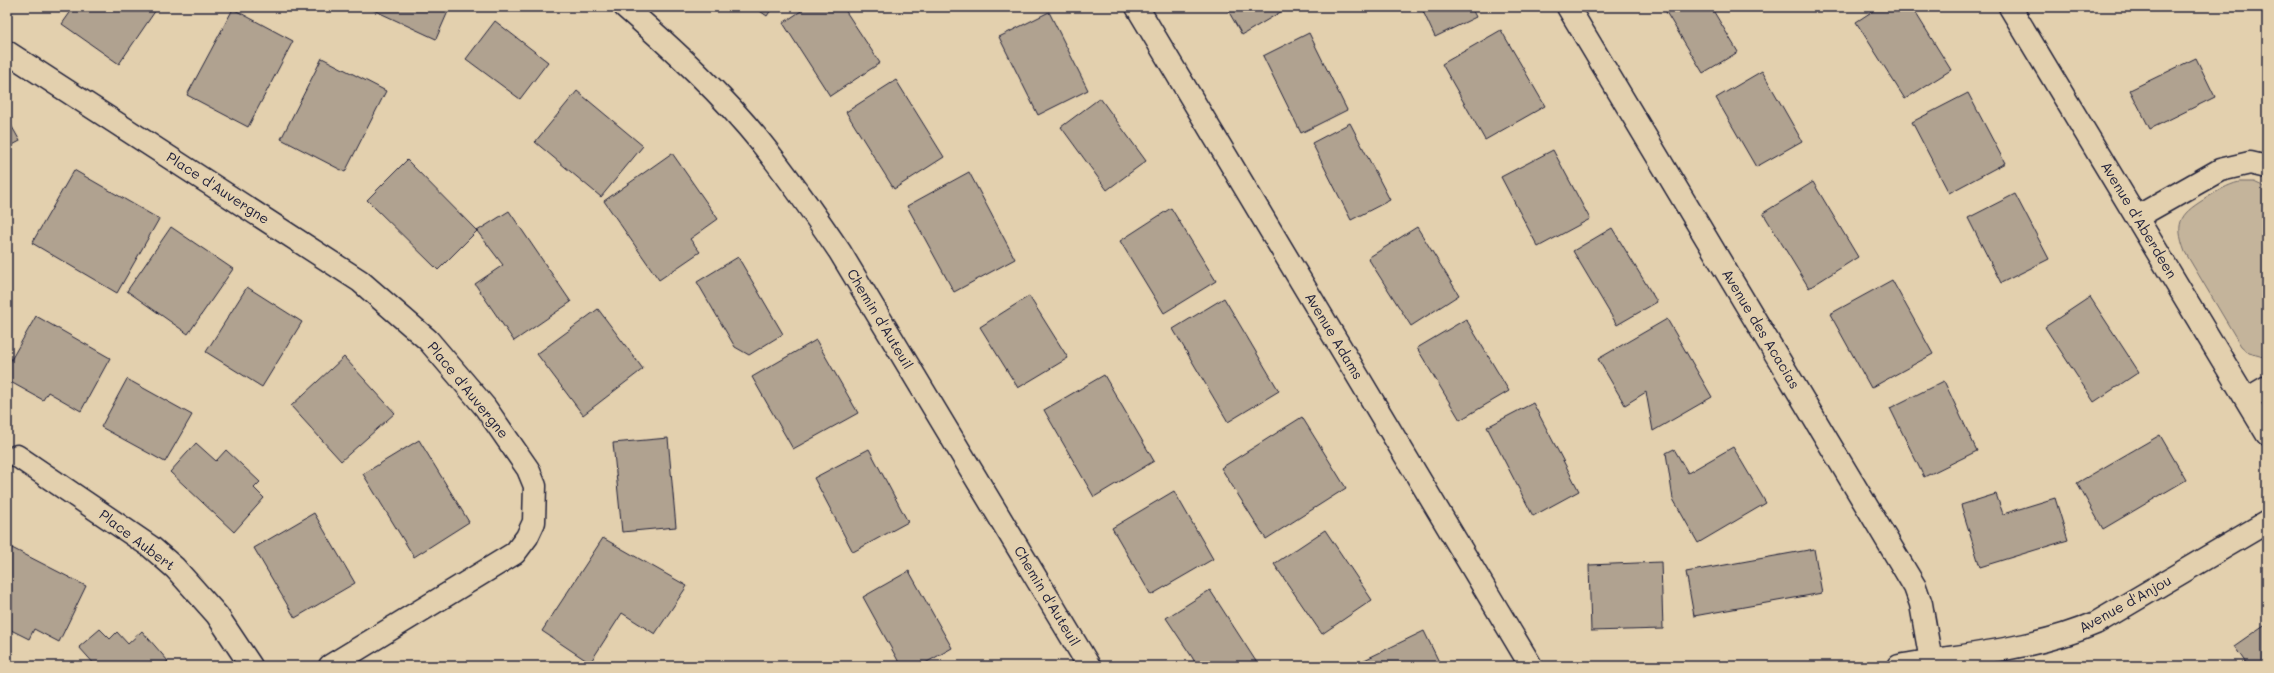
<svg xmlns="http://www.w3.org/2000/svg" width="2274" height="673" font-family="Mali,sans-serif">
  <rect width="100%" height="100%" fill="#e3d0ae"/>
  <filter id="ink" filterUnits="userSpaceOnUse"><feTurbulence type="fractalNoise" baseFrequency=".025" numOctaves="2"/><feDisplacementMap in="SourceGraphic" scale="8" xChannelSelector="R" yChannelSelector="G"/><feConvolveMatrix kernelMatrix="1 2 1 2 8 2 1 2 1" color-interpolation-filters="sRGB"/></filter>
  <g filter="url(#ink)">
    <path fill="#c4b49b" stroke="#736b6b" d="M2239,182H2254L2267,188V358L2249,353L2241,346L2185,252C2173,220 2182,213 2208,197C2218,191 2227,185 2239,182Z"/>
    <g fill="#b0a290" stroke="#22223b">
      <path d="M74,7H158L119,64L62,24Z"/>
      <path d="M367,7H450L436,39Z"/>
      <path d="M754,7H773L767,16Z"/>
      <path d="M807,7H843L880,63L830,96L783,23Z"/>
      <path d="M1226,7H1289L1242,35Z"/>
      <path d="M1421,7H1471L1476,17L1435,37Z"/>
      <path d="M1663,7H1711L1738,52L1703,73Z"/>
      <path d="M1879,7H1912L1951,70L1905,99L1856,22Z"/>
      <path d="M233,9L293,41L248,127L187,95Z"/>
      <path d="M1049,12L1088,90L1038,115L999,37Z"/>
      <path d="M495,21L548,62L520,99L466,59Z"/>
      <path d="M1501,30L1545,106L1485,140L1442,64Z"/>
      <path d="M1309,33L1347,110L1301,133L1263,56Z"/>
      <path d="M322,58L386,91L345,172L281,139Z"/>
      <path d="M2196,58L2215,97L2150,129L2130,90Z"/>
      <path d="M1762,71L1802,141L1756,167L1716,98Z"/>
      <path d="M896,80L944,157L894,189L846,112Z"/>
      <path d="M577,91L643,146L601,197L535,142Z"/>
      <path d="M1968,93L2005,163L1949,193L1912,122Z"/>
      <path d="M1100,98L1146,161L1107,190L1061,127Z"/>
      <path d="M7,118L20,141L7,148Z"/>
      <path d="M1350,123L1390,200L1351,220L1312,143Z"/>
      <path d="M1553,150L1590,219L1538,247L1501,177Z"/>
      <path d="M672,153L718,219L690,239L700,252L659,280L604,201Z"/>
      <path d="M407,160L477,231L438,270L367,200Z"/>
      <path d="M74,170L159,219L117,293L32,243Z"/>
      <path d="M969,172L1015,259L954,292L907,206Z"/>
      <path d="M1813,182L1858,257L1809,288L1763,213Z"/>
      <path d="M2015,194L2049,259L2001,283L1968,218Z"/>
      <path d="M1171,208L1216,281L1164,313L1120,241Z"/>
      <path d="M509,211L571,302L514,341L475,284L503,265L477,231Z"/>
      <path d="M171,227L233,269L188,334L127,291Z"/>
      <path d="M1417,227L1459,295L1411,326L1368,258Z"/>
      <path d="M1612,228L1657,302L1617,325L1573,251Z"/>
      <path d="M738,257L783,334L749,355L735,347L697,282Z"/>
      <path d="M1892,280L1933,354L1871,388L1830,314Z"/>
      <path d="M247,287L302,322L262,387L206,352Z"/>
      <path d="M1029,296L1068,358L1018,388L980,327Z"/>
      <path d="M2090,297L2139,372L2094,402L2045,327Z"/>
      <path d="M1224,298L1279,391L1228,422L1173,329Z"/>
      <path d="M598,309L643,369L583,415L537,354Z"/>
      <path d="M36,316L110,358L81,411L48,392L43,400L7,380V367Z"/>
      <path d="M1466,319L1509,391L1460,420L1417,348Z"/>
      <path d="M1667,319L1712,397L1653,431L1646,392L1625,405L1598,359Z"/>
      <path d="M816,340L858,413L793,449L752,377Z"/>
      <path d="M344,357L395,413L341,461L291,406Z"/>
      <path d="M1104,375L1154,461L1094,497L1044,410Z"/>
      <path d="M127,379L192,415L165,462L101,427Z"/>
      <path d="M1944,381L1977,451L1924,477L1890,408Z"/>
      <path d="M1533,403L1579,491L1533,516L1487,427Z"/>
      <path d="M1302,417L1346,488L1266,539L1221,468Z"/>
      <path d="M2160,435L2186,480L2103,529L2077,483Z"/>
      <path d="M668,438L676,527L622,532L613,443Z"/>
      <path d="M419,440L469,522L414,557L363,474Z"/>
      <path d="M196,443L216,461L226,450L260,482L254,488L264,498L234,532L170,472Z"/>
      <path d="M1733,447L1766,503L1698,543L1673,499L1666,453L1674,449L1688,473Z"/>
      <path d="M869,449L908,522L853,552L814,478Z"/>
      <path d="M1174,491L1213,559L1151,595L1112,528Z"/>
      <path d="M1996,494L2003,514L2055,498L2068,540L1980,567L1961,505Z"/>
      <path d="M314,513L355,583L295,618L254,548Z"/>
      <path d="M1325,530L1372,600L1322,634L1274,564Z"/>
      <path d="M603,538L687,586L655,634L622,613L590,663L542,631Z"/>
      <path d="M12,548L86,586L59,642L34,629L29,639L7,628V557Z"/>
      <path d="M1814,549L1822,593L1694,616L1686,572Z"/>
      <path d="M1661,562L1663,629L1591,631L1589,565Z"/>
      <path d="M909,571L952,648L920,666H901L863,597Z"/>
      <path d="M1210,590L1259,666H1197L1192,657L1166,618Z"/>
      <path d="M2267,623V666H2248L2234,646Z"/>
      <path d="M100,629L110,639L117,632L128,644L142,631L168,661L162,666H96L79,647Z"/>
      <path d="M1424,631L1441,666H1352Z"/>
    </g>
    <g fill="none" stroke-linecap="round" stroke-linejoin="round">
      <defs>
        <g id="minor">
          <path d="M625,7C673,49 722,94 762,144C790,179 815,215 840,252L1089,666"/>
          <path d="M1137,7L1531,666"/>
          <path d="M1568,7L1915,587L1921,604L1931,661"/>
          <path d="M2010,7L2267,434"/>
          <path d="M7,52L360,281L428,340L485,407L528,469L535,486L534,522L527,537L515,553L330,666"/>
          <path d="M2137,217L2220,170L2250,163L2267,167"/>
          <path d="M2247,399L2267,387"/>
          <path d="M17,456L151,547L175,568L217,615L251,666"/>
          <path d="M1899,666C1965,654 2034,650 2096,623L2267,522"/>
        </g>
      </defs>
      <use href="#minor" stroke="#22223b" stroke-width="25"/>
      <use href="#minor" stroke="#e3d0ae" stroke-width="22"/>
    </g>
  </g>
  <g text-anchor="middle" stroke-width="4" stroke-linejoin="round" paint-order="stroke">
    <g font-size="14" fill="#22223b" stroke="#e3d0ae">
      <text transform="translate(218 188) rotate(33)" y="5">Place d'Auvergne</text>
      <text transform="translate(2139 220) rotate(59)" y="5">Avenue d'Aberdeen</text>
      <text transform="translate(880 319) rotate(59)" y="5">Chemin d'Auteuil</text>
      <text transform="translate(1761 329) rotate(59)" y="5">Avenue des Acacias</text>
      <text transform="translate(1334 336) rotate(59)" y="5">Avenue Adams</text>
      <text transform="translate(468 390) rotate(51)" y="5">Place d'Auvergne</text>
      <text transform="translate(137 540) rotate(37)" y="5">Place Aubert</text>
      <text transform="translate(1047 596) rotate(59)" y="5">Chemin d'Auteuil</text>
      <text transform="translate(2125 604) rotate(-29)" y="5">Avenue d'Anjou</text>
    </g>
  </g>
  <rect width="2274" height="673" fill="none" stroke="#e3d0ae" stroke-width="24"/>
  <rect x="12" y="12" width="2250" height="649" fill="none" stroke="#22223b" stroke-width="1.5" filter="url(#ink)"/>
</svg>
